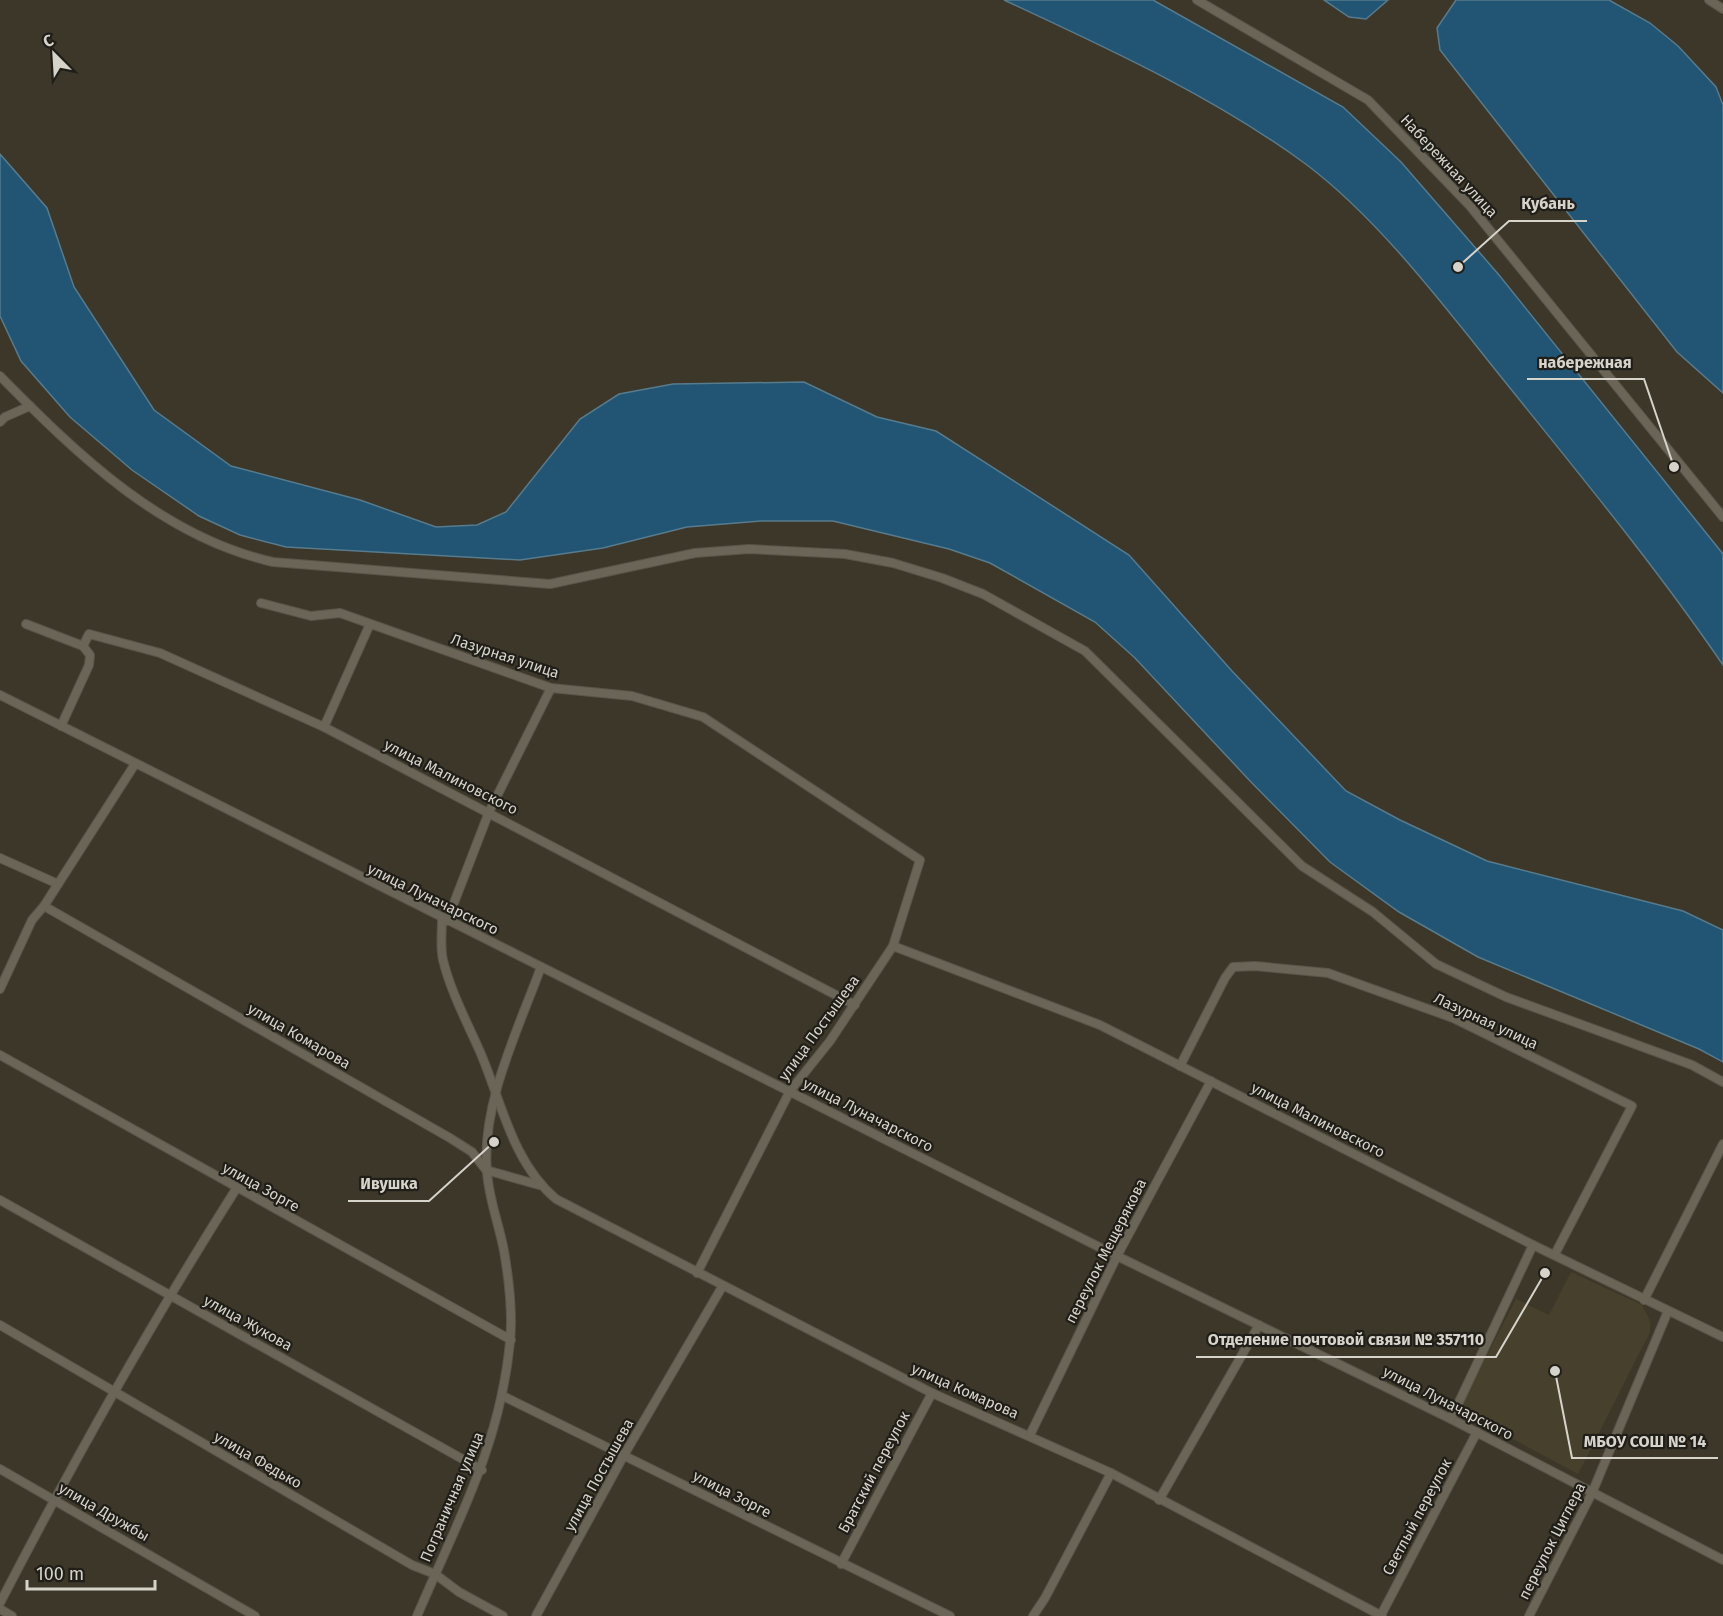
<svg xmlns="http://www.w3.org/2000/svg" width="1723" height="1616" font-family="'Fira Sans',sans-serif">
  <rect width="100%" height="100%" fill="#3c3729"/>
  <path fill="#47402c" d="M1571,1272L1642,1305L1650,1321V1332L1578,1474L1459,1410L1516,1299L1549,1315Z"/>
  <g fill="#215573" stroke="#577b8d" stroke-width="1.5">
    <path d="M1004,0H1153L1343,107L1401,162L1499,275L1723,554V665C1656,567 1580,475 1506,383C1448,311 1381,221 1307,165C1215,97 1107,48 1004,0Z"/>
    <path d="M1324,0H1388L1366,19L1349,17Z"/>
    <path d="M1456,0H1609L1650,23L1678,46L1716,87L1723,105V393L1677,352L1440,50L1437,28Z"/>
    <path d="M0,154L47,208L74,287L154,410L231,466L360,500L436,527L477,525L506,512L580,419L619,394L673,384L804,382L877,417L936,431L1129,555L1232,671L1346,791L1400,820L1487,861L1683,911L1723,930V1062L1699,1049L1478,957L1399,912L1330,862L1251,782L1135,658L1095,622L990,563L949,549L833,521H761L687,527L603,548L520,560L286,547L240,535L199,516L132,470L70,417L21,361L0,316Z"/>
  </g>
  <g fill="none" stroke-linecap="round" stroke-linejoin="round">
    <defs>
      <g id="minor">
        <path d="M1197,0L1368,100L1470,206L1723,517"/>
        <path d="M1709,0L1723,9"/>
        <path d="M0,376C78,455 162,537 273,562L550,584L695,553L749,549L845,554L893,563L942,578L983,594L1085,651L1302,866L1373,912L1436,964L1506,997L1692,1065L1723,1082"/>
        <path d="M0,422L5,417L30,406"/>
        <path d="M261,603L311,616L340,613L551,688L632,696L703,717L920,860L893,946L830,1041L790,1091L697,1273"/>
        <path d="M26,624L83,646L89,634L160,653L324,727L855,1005"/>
        <path d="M0,695L1117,1256L1451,1419L1723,1560"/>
        <path d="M61,726L89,665L90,655L83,646"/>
        <path d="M324,727L370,624"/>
        <path d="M0,858L58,884"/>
        <path d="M44,906L450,1138L472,1152L486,1170L539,1185"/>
        <path d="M442,919C442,933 440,947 443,960C451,993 468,1024 481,1054C502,1104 513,1163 556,1199L932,1393L1111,1473L1382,1616"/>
        <path d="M447,921L489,812L551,688"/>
        <path d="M893,946L1100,1025L1533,1245L1723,1337"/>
        <path d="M0,989L32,920L44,906L135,764"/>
        <path d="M0,1055L511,1340"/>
        <path d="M1180,1066L1225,978L1233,967L1255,966L1328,973L1453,1018L1632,1106L1555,1254"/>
        <path d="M0,1200L482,1470"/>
        <path d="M1644,1300L1723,1144"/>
        <path d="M0,1325L412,1565L435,1574L459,1592L503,1616"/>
        <path d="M503,1396L950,1616"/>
        <path d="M1451,1419L1533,1245"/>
        <path d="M1030,1435L1117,1256L1211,1081"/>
        <path d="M0,1469L255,1616"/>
        <path d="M1159,1500L1259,1325"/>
        <path d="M841,1564L932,1393"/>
        <path d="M0,1603C73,1462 151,1323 236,1189"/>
        <path d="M0,1609L12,1616"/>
        <path d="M1381,1615L1477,1432"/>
        <path d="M417,1616C457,1522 500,1446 510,1342C513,1313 509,1280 504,1251C499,1224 489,1200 487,1172C481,1104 518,1030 541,967"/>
        <path d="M536,1616L624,1455L722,1287"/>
        <path d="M1033,1616L1045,1598L1111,1473"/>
        <path d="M1529,1616L1592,1493L1668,1311"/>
      </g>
    </defs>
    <use href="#minor" stroke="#595449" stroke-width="10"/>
    <use href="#minor" stroke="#6a6556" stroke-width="8"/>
  </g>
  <g text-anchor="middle" stroke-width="4.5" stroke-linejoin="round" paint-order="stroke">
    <g font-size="15" fill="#d6d3cb" stroke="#201e18">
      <text transform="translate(1449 166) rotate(47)" y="5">Набережная улица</text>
      <text transform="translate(505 656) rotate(18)" y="5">Лазурная улица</text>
      <text transform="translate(451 777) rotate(27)" y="5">улица Малиновского</text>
      <text transform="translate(433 899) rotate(26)" y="5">улица Луначарского</text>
      <text transform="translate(1486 1021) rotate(25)" y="5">Лазурная улица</text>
      <text transform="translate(819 1028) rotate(-54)" y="5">улица Постышева</text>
      <text transform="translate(299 1036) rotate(30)" y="5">улица Комарова</text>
      <text transform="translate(868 1115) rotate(27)" y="5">улица Луначарского</text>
      <text transform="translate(1318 1120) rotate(27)" y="5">улица Малиновского</text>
      <text transform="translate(261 1187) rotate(29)" y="5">улица Зорге</text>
      <text transform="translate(1106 1251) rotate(-63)" y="5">переулок Мещерякова</text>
      <text transform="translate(248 1323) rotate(29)" y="5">улица Жукова</text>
      <text transform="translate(965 1391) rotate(24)" y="5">улица Комарова</text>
      <text transform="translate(1448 1403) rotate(27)" y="5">улица Луначарского</text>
      <text transform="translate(258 1460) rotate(30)" y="5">улица Федько</text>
      <text transform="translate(874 1472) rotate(-62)" y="5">Братский переулок</text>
      <text transform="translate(599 1475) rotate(-61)" y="5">улица Постышева</text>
      <text transform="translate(732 1494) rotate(27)" y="5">улица Зорге</text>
      <text transform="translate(452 1497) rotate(-67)" y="5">Пограничная улица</text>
      <text transform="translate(104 1512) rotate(30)" y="5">улица Дружбы</text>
      <text transform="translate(1417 1517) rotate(-62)" y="5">Светлый переулок</text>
      <text transform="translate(1552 1541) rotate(-63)" y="5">переулок Циглера</text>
    </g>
  </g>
  <path fill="none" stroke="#d6d3cb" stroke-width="2" d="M1458 267L1509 221H1587M1674 467L1644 379H1527M494 1142L429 1201H348M1545 1273L1496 1357H1196M1555 1371L1572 1458H1718"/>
  <g fill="#d6d3cb" stroke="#201e18" stroke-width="2">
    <circle cx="1458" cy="267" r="6"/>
    <circle cx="1674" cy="467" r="6"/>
    <circle cx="494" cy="1142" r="6"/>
    <circle cx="1545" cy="1273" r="6"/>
    <circle cx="1555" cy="1371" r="6"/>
  </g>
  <g font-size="16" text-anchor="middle" font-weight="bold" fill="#d6d3cb" stroke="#201e18" stroke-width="4.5" stroke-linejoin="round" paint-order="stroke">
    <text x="1548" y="209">Кубань</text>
    <text x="1585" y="368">набережная</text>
    <text x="389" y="1189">Ивушка</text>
    <text x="1346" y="1345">Отделение почтовой связи № 357110</text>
    <text x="1645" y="1447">МБОУ СОШ № 14</text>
  </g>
  <g transform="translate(54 54) rotate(336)" stroke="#201e18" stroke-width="4.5" paint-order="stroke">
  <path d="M0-4.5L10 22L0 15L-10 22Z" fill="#d6d3cb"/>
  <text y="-9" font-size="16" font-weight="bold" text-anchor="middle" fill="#d6d3cb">С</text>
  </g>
  <path d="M27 1580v9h128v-9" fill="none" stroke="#d6d3cb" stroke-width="3"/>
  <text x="36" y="1580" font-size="18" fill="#d6d3cb" stroke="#201e18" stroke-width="4.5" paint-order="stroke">100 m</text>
</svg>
